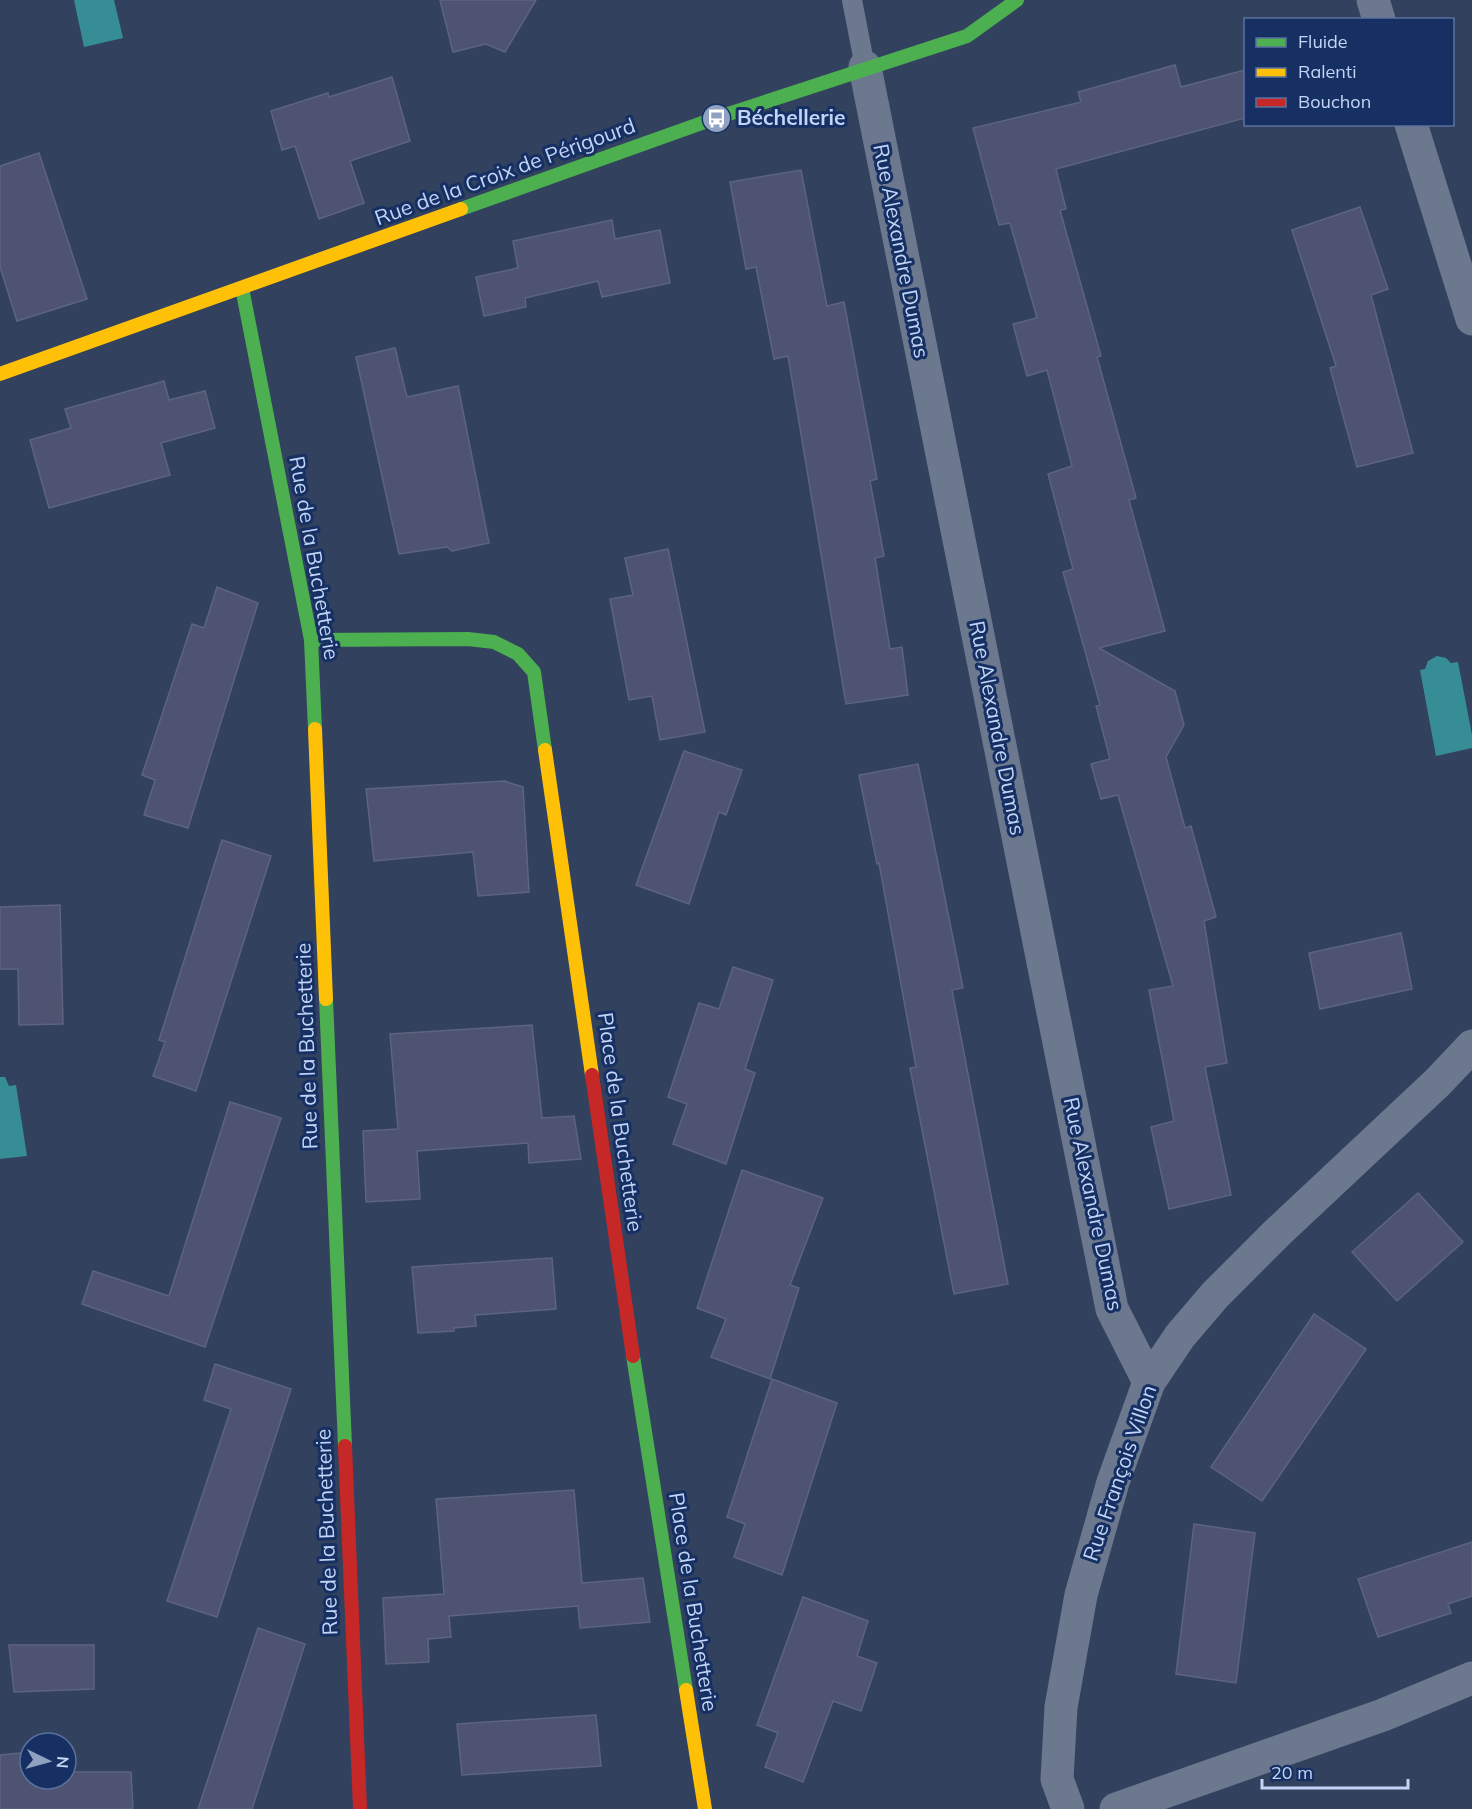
<svg xmlns="http://www.w3.org/2000/svg" width="1472" height="1809" font-family="Mulish,sans-serif">
  <rect width="100%" height="100%" fill="#32415e"/>
  <g fill="#378d96">
    <path d="M74,0H114L123,38L84,47Z"/>
    <path d="M1437,656L1446,658L1451,663L1458,662L1472,735V748L1436,756L1420,670L1425,669L1428,661Z"/>
    <path d="M0,1077H5L9,1086L16,1085L27,1156L0,1159Z"/>
  </g>
  <g fill="#4e5372" stroke="#5c647e" stroke-width="1.5">
    <path d="M440,0H536L505,52L486,44L453,52Z"/>
    <path d="M1175,65L1181,87L1245,70V118L1056,169L1066,209L1060,210L1101,356L1097,357L1136,498L1129,500L1165,631L1099,648L1175,691L1184,725L1166,757L1185,828L1191,826L1216,917L1204,921L1227,1063L1205,1067L1231,1195L1169,1209L1151,1127L1174,1121L1149,990L1173,986L1118,795L1101,799L1091,764L1110,759L1096,706L1100,705L1063,572L1073,569L1048,474L1072,466L1047,370L1027,376L1013,324L1037,318L1010,223L999,225L973,128L1081,102L1078,92Z"/>
    <path d="M392,77L410,141L350,161L364,203L319,219L295,146L282,150L271,111L328,93L329,97Z"/>
    <path d="M39,153L87,299L17,321L0,267V166Z"/>
    <path d="M801,170L827,306L844,302L877,479L870,481L884,556L875,558L890,649L902,647L908,695L846,704L788,356L774,359L756,267L746,269L730,182Z"/>
    <path d="M1360,207L1388,289L1371,295L1413,453L1357,467L1330,368L1336,366L1292,230Z"/>
    <path d="M612,220L615,239L660,230L670,283L602,297L598,281L525,298L526,307L484,316L476,277L518,268L513,241Z"/>
    <path d="M395,348L407,397L458,386L489,543L452,551L447,547L399,554L356,357Z"/>
    <path d="M164,381L169,400L205,391L215,428L161,443L170,475L49,508L30,440L71,428L65,409Z"/>
    <path d="M668,549L705,732L660,740L652,696L629,700L610,599L633,595L625,558Z"/>
    <path d="M217,587L258,603L188,828L144,815L155,780L142,775L192,624L204,628Z"/>
    <path d="M684,751L742,770L726,815L719,812L689,904L636,885Z"/>
    <path d="M918,764L963,988L952,990L1008,1284L954,1294L910,1068L916,1067L879,863L877,864L859,775Z"/>
    <path d="M504,781L523,787L529,892L478,896L473,852L374,861L366,789Z"/>
    <path d="M222,840L271,856L196,1091L153,1076L165,1042L159,1040Z"/>
    <path d="M60,905L63,1024L19,1025L18,969H0V907Z"/>
    <path d="M1401,933L1412,989L1320,1009L1309,953Z"/>
    <path d="M733,967L773,980L745,1069L755,1073L726,1164L673,1144L687,1104L668,1097L699,1003L719,1009Z"/>
    <path d="M532,1025L542,1118L574,1116L581,1159L529,1163L528,1143L417,1151L420,1199L366,1202L363,1131L398,1129L390,1034Z"/>
    <path d="M230,1102L281,1118L205,1347L82,1304L93,1271L169,1296Z"/>
    <path d="M742,1170L823,1198L790,1285L799,1288L770,1379L711,1357L726,1319L697,1308Z"/>
    <path d="M1418,1193L1463,1242L1397,1301L1352,1252Z"/>
    <path d="M552,1258L556,1309L475,1315L476,1326L454,1328V1331L418,1333L412,1267Z"/>
    <path d="M1314,1314L1366,1349L1262,1501L1211,1467Z"/>
    <path d="M215,1364L291,1389L217,1617L167,1601L231,1409L204,1400Z"/>
    <path d="M772,1379L837,1403L782,1575L734,1557L745,1524L727,1517Z"/>
    <path d="M574,1490L582,1583L643,1578L650,1622L580,1628L578,1606L449,1616L451,1637L428,1639L429,1662L386,1664L383,1598L444,1594L436,1499Z"/>
    <path d="M1194,1524L1255,1533L1236,1683L1176,1674Z"/>
    <path d="M1472,1542V1596L1448,1604L1451,1613L1378,1637L1358,1579Z"/>
    <path d="M803,1597L868,1621L857,1656L877,1663L861,1711L833,1701L803,1782L765,1767L778,1733L757,1725Z"/>
    <path d="M258,1628L305,1644L252,1809H198Z"/>
    <path d="M9,1645H94V1689L14,1692Z"/>
    <path d="M596,1715L601,1766L462,1775L457,1724Z"/>
    <path d="M30,1752V1779H66V1772H131L133,1809H0V1755Z"/>
  </g>
  <g fill="none" stroke-linecap="round" stroke-linejoin="round">
    <path stroke="#6c788e" stroke-width="20" d="M852,0L865,67"/>
    <g stroke="#6c788e" stroke-width="33">
      <path d="M1373,0L1379,20"/>
      <path d="M865,67L1112,1309L1149,1382"/>
      <path d="M1411,124L1472,319"/>
      <path d="M1068,1809L1057,1779L1061,1707L1081,1595L1113,1482L1149,1382L1180,1336L1215,1295L1278,1232L1438,1082L1472,1046"/>
      <path d="M1116,1809L1383,1715L1472,1678"/>
    </g>
    <g stroke="#4caf50" stroke-width="14">
      <path d="M461,209L716,118L967,36L1017,0"/>
      <path d="M242,288L311,640L315,729"/>
      <path d="M311,640L468,639L494,642L518,654L534,672L545,750"/>
      <path d="M326,999L345,1446"/>
      <path d="M633,1356L686,1690"/>
    </g>
    <g stroke="#ffc107" stroke-width="14">
      <path d="M0,374L461,209"/>
      <path d="M315,729L326,999"/>
      <path d="M545,750L592,1075"/>
      <path d="M686,1690L705,1809"/>
    </g>
    <g stroke="#c62828" stroke-width="14">
      <path d="M592,1075L633,1356"/>
      <path d="M345,1446L360,1809"/>
    </g>
  </g>
  <defs>
    <symbol id="bus-disc" viewBox="-11 -11 22 22"><circle r="9.5" fill="#90a1c1" stroke="#163064"/><path d="M-5-6H5V4H4V6H2V4H-2V6H-4V4H-5ZM-3.5-4V0h7V-4ZM-3.5 1.2v1.5H-2V1.2ZM2 1.2v1.5H3.5V1.2Z" fill="#fff"/></symbol>
  </defs>
  <g fill-rule="evenodd">
    <use href="#bus-disc" x="700" y="102" width="33" height="33"/>
  </g>
  <g text-anchor="middle" stroke-width="6" stroke-linejoin="round" paint-order="stroke">
    <g font-size="21" font-weight="bold" fill="#c3d5f6" stroke="#163064" text-anchor="start">
      <text x="737" y="125">Béchellerie</text>
    </g>
    <g font-size="21" fill="#c3d5f6" stroke="#163064">
      <text transform="translate(505 172) rotate(-20)" y="7">Rue de la Croix de Périgourd</text>
      <text transform="translate(901 251) rotate(79)" y="7">Rue Alexandre Dumas</text>
      <text transform="translate(314 558) rotate(80)" y="7">Rue de la Buchetterie</text>
      <text transform="translate(997 728) rotate(79)" y="7">Rue Alexandre Dumas</text>
      <text transform="translate(307 1046) rotate(-92)" y="7">Rue de la Buchetterie</text>
      <text transform="translate(620 1122) rotate(82)" y="7">Place de la Buchetterie</text>
      <text transform="translate(1093 1204) rotate(78)" y="7">Rue Alexandre Dumas</text>
      <text transform="translate(1120 1473) rotate(-71)" y="7">Rue François Villon</text>
      <text transform="translate(327 1532) rotate(-92)" y="7">Rue de la Buchetterie</text>
      <text transform="translate(693 1602) rotate(81)" y="7">Place de la Buchetterie</text>
    </g>
  </g>
  <rect x="1244" y="18" width="210" height="108" fill="#163064" stroke="#5b729e" stroke-width="1.5"/>
  <rect x="1256" y="38" width="30" height="9" fill="#4caf50" stroke="#5b729e" stroke-width="1.5"/>
  <text x="1298" y="48" font-size="18" fill="#c3d5f6">Fluide</text>
  <rect x="1256" y="68" width="30" height="9" fill="#ffc107" stroke="#5b729e" stroke-width="1.5"/>
  <text x="1298" y="78" font-size="18" fill="#c3d5f6">Ralenti</text>
  <rect x="1256" y="98" width="30" height="9" fill="#c62828" stroke="#5b729e" stroke-width="1.5"/>
  <text x="1298" y="108" font-size="18" fill="#c3d5f6">Bouchon</text>
  <g transform="translate(48 1761) rotate(95)"><circle r="28" fill="#163064" stroke="#5b729e" stroke-width="1.5"/>
  <path d="M0-4.5L10 22L0 15L-10 22Z" fill="#90a1c1"/>
  <text y="-9" font-size="16" font-weight="bold" text-anchor="middle" fill="#c3d5f6">N</text>
  </g>
  <path d="M1262 1779v9h146v-9" fill="none" stroke="#c3d5f6" stroke-width="3"/>
  <text x="1271" y="1779" font-size="18" fill="#c3d5f6" stroke="#163064" stroke-width="4.5" paint-order="stroke">20 m</text>
</svg>
